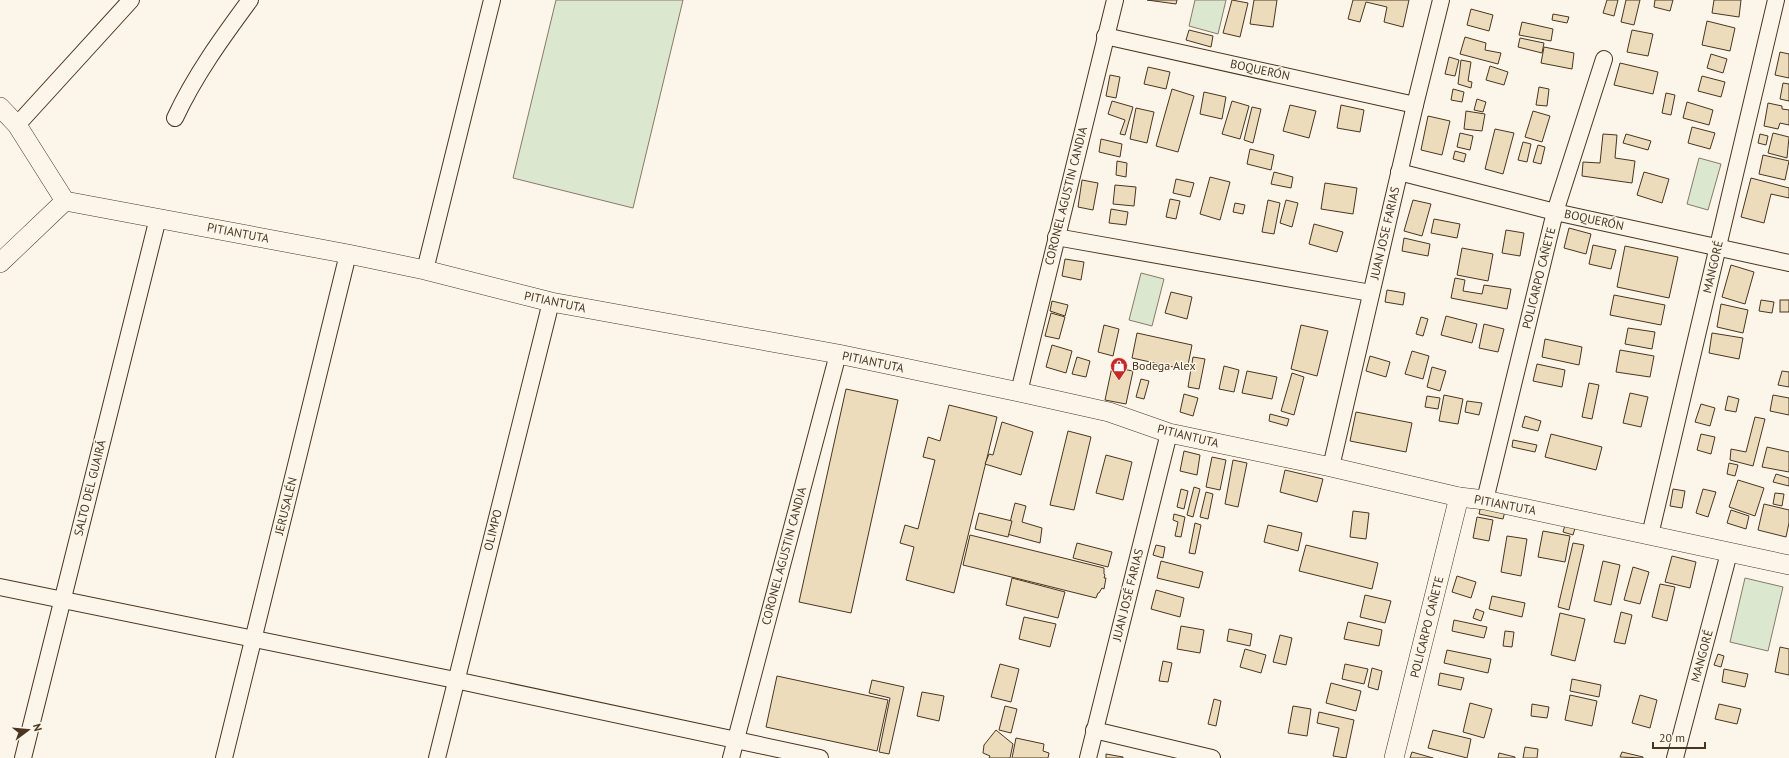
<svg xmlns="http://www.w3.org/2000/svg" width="1789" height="758" font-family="'PT Sans',sans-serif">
  <rect width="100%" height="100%" fill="#fbf6e9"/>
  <g fill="#dce7d0" stroke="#887966">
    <path d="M556,0H683L633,208L513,178Z"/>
    <path d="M1195,0H1226L1218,34L1189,26Z"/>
    <path d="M1699,158L1721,164L1708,210L1687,204Z"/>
    <path d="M1141,273L1164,279L1152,326L1129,320Z"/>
    <path d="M1745,578L1783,587L1768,651L1730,642Z"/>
  </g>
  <g fill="#ecdcbc" stroke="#4a3520">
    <path d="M1147,0H1177L1176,4Z"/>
    <path d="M1232,0L1248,3L1240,37L1223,33Z"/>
    <path d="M1254,0H1277L1273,27L1250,24Z"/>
    <path d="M1353,0H1409L1403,27L1384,22L1387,7L1366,2L1360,22L1348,19Z"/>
    <path d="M1607,0H1618L1614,16L1603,13Z"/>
    <path d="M1626,0H1640L1634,25L1621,22Z"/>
    <path d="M1655,0H1673L1670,11L1654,7Z"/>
    <path d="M1714,0H1741L1739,17L1712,13Z"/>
    <path d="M1471,9L1493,15L1489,31L1467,25Z"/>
    <path d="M1553,14L1569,17L1567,23L1552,20Z"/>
    <path d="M1707,21L1735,28L1730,51L1702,45Z"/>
    <path d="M1522,22L1553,29L1551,41L1519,35Z"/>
    <path d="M1189,30L1213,36L1211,47L1186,40Z"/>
    <path d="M1632,30L1653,34L1648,56L1627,52Z"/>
    <path d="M1465,37L1486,43L1485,50L1501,53L1498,64L1460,54Z"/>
    <path d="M1520,38L1544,43L1542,53L1518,47Z"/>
    <path d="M1544,47L1574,53L1572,69L1541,63Z"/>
    <path d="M1780,52L1789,54V78L1775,75Z"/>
    <path d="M1711,54L1727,59L1723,73L1707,68Z"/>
    <path d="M1449,57L1459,60L1455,76L1445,74Z"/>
    <path d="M1461,60L1471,62L1468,81L1472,82L1471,88L1458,84Z"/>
    <path d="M1620,63L1658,72L1653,94L1614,85Z"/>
    <path d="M1490,66L1508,72L1504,85L1486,80Z"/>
    <path d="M1148,67L1170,72L1166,89L1144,84Z"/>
    <path d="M1110,75L1120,77L1116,98L1106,96Z"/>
    <path d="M1702,76L1725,82L1721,97L1698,91Z"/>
    <path d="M1783,83L1789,84V101L1780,99Z"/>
    <path d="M1539,87L1549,89L1547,106L1536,105Z"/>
    <path d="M1172,89L1194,96L1178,152L1156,146Z"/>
    <path d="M1453,89L1464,92L1462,102L1451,100Z"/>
    <path d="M1204,92L1226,97L1222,119L1200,114Z"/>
    <path d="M1666,93L1675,95L1671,115L1662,113Z"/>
    <path d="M1477,99L1486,102L1483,112L1474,110Z"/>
    <path d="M1112,101L1133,107L1125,135L1120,134L1125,120L1108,114Z"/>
    <path d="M1232,101L1249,106L1240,139L1222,134Z"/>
    <path d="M1687,102L1713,110L1709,125L1683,118Z"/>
    <path d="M1768,103L1782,106V109L1789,110V125L1780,123L1778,129L1764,126Z"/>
    <path d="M1290,105L1316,111L1309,138L1283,131Z"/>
    <path d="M1341,105L1364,110L1360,132L1337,128Z"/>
    <path d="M1252,107L1261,109L1253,143L1244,140Z"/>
    <path d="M1136,108L1154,112L1147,143L1130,139Z"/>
    <path d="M1466,111L1485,114L1482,131L1464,129Z"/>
    <path d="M1533,111L1550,116L1542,142L1525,137Z"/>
    <path d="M1428,116L1450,121L1442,155L1421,150Z"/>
    <path d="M1692,127L1715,133L1710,149L1688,143Z"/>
    <path d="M1495,129L1514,133L1503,174L1485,169Z"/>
    <path d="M1460,133L1473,136L1470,150L1457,147Z"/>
    <path d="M1773,133L1789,137L1787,158L1768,153Z"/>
    <path d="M1603,134L1617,135L1615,158L1635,161L1632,183L1582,176L1583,162L1600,163Z"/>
    <path d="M1626,134L1651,141L1648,150L1623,143Z"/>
    <path d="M1760,134L1768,136L1766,145L1758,143Z"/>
    <path d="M1101,139L1122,144L1120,157L1099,152Z"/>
    <path d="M1523,142L1531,144L1527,162L1518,160Z"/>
    <path d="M1538,145L1545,147L1541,164L1533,162Z"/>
    <path d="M1250,149L1274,155L1271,170L1247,164Z"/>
    <path d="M1455,151L1466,154L1464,162L1453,159Z"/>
    <path d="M1763,155L1789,161L1785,180L1759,174Z"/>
    <path d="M1117,161L1127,163L1126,177L1116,175Z"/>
    <path d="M1274,172L1293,177L1291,188L1271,184Z"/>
    <path d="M1644,172L1669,179L1662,203L1637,195Z"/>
    <path d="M1210,177L1230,182L1220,220L1200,214Z"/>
    <path d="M1751,178L1789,188V198L1771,194L1764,223L1741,217Z"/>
    <path d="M1176,179L1194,183L1190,197L1173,193Z"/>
    <path d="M1082,180L1098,183L1093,210L1078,207Z"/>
    <path d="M1325,183L1357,188L1353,214L1321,209Z"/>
    <path d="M1115,185L1136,187L1134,206L1113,204Z"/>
    <path d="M1170,199L1180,201L1176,219L1166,217Z"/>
    <path d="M1268,200L1280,203L1274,234L1262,232Z"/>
    <path d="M1286,200L1298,203L1292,227L1280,223Z"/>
    <path d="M1413,200L1431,204L1422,236L1404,231Z"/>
    <path d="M1235,203L1245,205L1243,214L1233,212Z"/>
    <path d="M1111,209L1128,212L1126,225L1109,223Z"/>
    <path d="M1434,219L1460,224L1457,238L1431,233Z"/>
    <path d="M1314,224L1343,232L1337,252L1309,244Z"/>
    <path d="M1569,228L1591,234L1586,254L1564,248Z"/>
    <path d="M1506,230L1524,233L1520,256L1502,253Z"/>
    <path d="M1404,238L1430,244L1428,256L1402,251Z"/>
    <path d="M1593,245L1616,250L1611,269L1589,264Z"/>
    <path d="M1625,246L1678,257L1669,298L1617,287Z"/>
    <path d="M1462,248L1493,254L1488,281L1457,275Z"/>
    <path d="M1065,259L1084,262L1081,280L1062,276Z"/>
    <path d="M1731,265L1754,272L1745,304L1722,297Z"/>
    <path d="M1455,278L1465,280L1463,291L1482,294L1484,285L1511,289L1507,309L1451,298Z"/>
    <path d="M1387,290L1405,293L1403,305L1385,302Z"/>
    <path d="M1171,292L1192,297L1187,319L1165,313Z"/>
    <path d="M1614,295L1665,305L1661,325L1610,315Z"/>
    <path d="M1761,300L1774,302L1772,313L1759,311Z"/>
    <rect x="1780" y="300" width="9" height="12"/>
    <path d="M1052,301L1068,305L1065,316L1050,311Z"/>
    <path d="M1721,304L1748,310L1743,333L1717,327Z"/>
    <path d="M1051,313L1065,317L1059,339L1045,336Z"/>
    <path d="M1446,316L1477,324L1472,343L1441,335Z"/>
    <path d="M1421,317L1428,319L1423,336L1416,334Z"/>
    <path d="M1484,324L1504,329L1498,352L1479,348Z"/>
    <path d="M1104,325L1119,329L1113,356L1098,352Z"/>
    <path d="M1301,325L1328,331L1317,376L1291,369Z"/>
    <path d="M1628,328L1655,332L1652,349L1625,344Z"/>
    <path d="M1137,333L1192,345L1187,370L1132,358Z"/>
    <path d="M1712,333L1743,338L1739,359L1709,353Z"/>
    <path d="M1545,339L1582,347L1579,365L1542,357Z"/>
    <path d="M1052,345L1072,351L1066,373L1046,367Z"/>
    <path d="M1620,350L1654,356L1650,377L1616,372Z"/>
    <path d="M1412,351L1429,356L1423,379L1405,374Z"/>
    <path d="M1370,356L1390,362L1386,377L1366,371Z"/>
    <path d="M1077,357L1090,361L1086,377L1072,374Z"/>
    <path d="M1193,357L1205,359L1199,389L1188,387Z"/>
    <path d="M1537,364L1565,370L1562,387L1533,381Z"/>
    <path d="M1224,366L1239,370L1234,392L1219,389Z"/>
    <path d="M1112,367L1133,371L1126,404L1105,400Z"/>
    <path d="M1432,367L1446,371L1440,391L1427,387Z"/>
    <path d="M1247,371L1277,377L1272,399L1242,393Z"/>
    <path d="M1782,371L1789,372V387L1778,385Z"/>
    <path d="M1292,373L1304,377L1294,415L1281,411Z"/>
    <path d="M1141,379L1149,381L1144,399L1136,397Z"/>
    <path d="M1589,383L1599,385L1592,419L1582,417Z"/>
    <path d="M846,389L898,400L851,613L799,602Z"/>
    <path d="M1630,393L1648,397L1641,427L1623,423Z"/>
    <path d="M1184,394L1198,398L1193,416L1180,412Z"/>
    <path d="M1444,395L1463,399L1458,424L1439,421Z"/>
    <path d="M1773,395L1789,398V415L1770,411Z"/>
    <path d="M1427,396L1440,398L1438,409L1425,407Z"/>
    <path d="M1728,396L1739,399L1736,412L1725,410Z"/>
    <path d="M1467,401L1482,403L1479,415L1465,412Z"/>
    <path d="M1701,404L1715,408L1710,426L1695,422Z"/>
    <path d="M949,405L997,417L954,593L906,580L914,547L900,543L905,525L918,529L935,460L923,457L928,437L940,441Z"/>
    <path d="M1356,412L1412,423L1406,452L1350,441Z"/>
    <path d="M1270,414L1289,419L1287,426L1269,421Z"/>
    <path d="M1525,416L1541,421L1538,431L1522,427Z"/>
    <path d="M1755,417L1765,419L1753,466L1730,460L1731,449L1746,452Z"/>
    <path d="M1002,422L1033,432L1021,475L985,464L989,454L993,455Z"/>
    <path d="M1068,431L1091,437L1074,510L1050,505Z"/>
    <path d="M1551,434L1602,447L1596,470L1545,457Z"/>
    <path d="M1701,434L1715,437L1711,454L1697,450Z"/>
    <path d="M1513,440L1537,445L1535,452L1512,447Z"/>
    <path d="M1767,447L1789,452V472L1762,467Z"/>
    <path d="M1184,451L1200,455L1197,475L1180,471Z"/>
    <path d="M1106,455L1132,462L1123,500L1096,493Z"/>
    <path d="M1212,457L1226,460L1220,490L1206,487Z"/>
    <path d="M1233,460L1247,463L1238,507L1225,504Z"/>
    <path d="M1729,463L1738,465L1735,476L1727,474Z"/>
    <path d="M1285,470L1323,479L1317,502L1280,492Z"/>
    <path d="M1776,474L1789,478V486L1773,482Z"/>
    <path d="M1738,480L1764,488L1755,516L1729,507Z"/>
    <path d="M1194,487L1200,489L1193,517L1187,515Z"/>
    <path d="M1181,489L1188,491L1184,509L1177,507Z"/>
    <path d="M1673,489L1685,491L1682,508L1670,506Z"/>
    <path d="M1703,489L1716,492L1708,517L1696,513Z"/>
    <path d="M1206,492L1213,494L1208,519L1200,517Z"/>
    <path d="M1775,493L1784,494L1782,506L1773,504Z"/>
    <path d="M1015,503L1026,506L1022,522L1042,528L1040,543L1007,534Z"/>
    <path d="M1764,504L1789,510V523L1786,537L1758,530Z"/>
    <path d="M1481,505L1505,511L1503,519L1479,514Z"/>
    <path d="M1731,510L1749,516L1746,529L1727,523Z"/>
    <path d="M1353,511L1369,513L1366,539L1350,537Z"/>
    <path d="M979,513L1012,521L1008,537L975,529Z"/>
    <path d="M1174,514L1185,517L1181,537L1175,536L1178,522L1173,520Z"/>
    <path d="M1477,517L1493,520L1489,541L1473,538Z"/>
    <path d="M1195,523L1201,525L1195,554L1189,553Z"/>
    <path d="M1268,525L1302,533L1298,551L1264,542Z"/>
    <path d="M1565,525L1575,528L1573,535L1563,532Z"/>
    <path d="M1543,531L1570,536L1565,562L1538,557Z"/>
    <path d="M970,535L1104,568V574L1105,575L1104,578H1106L1104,589L1102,588L1099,593H1098L1096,598L963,565Z"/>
    <path d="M1507,536L1527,539L1521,576L1501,572Z"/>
    <path d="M1077,543L1112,552L1108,567L1073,558Z"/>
    <path d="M1573,543L1584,545L1569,610L1558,607Z"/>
    <path d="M1156,545L1165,547L1163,558L1153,555Z"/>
    <path d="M1306,545L1378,563L1372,589L1299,571Z"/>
    <path d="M1672,556L1696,562L1690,588L1665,582Z"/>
    <path d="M1161,561L1203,572L1199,588L1157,578Z"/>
    <path d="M1603,561L1620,565L1611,605L1594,601Z"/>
    <path d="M1633,567L1649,572L1640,604L1624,600Z"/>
    <path d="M1457,576L1476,582L1471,598L1452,592Z"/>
    <path d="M1012,578L1065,592L1058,618L1006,605Z"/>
    <path d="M1660,584L1675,587L1667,621L1652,617Z"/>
    <path d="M1156,590L1184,598L1180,617L1151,609Z"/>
    <path d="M1365,595L1391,601L1385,623L1360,617Z"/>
    <path d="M1492,596L1525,603L1522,617L1489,609Z"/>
    <path d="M1476,609L1484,612L1481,621L1473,618Z"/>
    <path d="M1621,612L1632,615L1625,644L1614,642Z"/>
    <path d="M1560,613L1585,619L1575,661L1551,655Z"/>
    <path d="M1024,617L1056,624L1050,647L1019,639Z"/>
    <path d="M1454,620L1487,627L1484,638L1452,631Z"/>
    <path d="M1348,622L1382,630L1379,646L1344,639Z"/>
    <path d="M1181,626L1204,630L1200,653L1177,649Z"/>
    <path d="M1229,629L1252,634L1250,646L1227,641Z"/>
    <path d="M1505,631L1514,632L1512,647L1503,646Z"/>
    <path d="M1280,635L1292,638L1286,665L1273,662Z"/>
    <path d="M1780,647L1789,649V675L1775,672Z"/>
    <path d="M1245,649L1266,655L1261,673L1240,667Z"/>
    <path d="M1447,650L1491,659L1488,673L1444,663Z"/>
    <path d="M1718,654L1724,656L1721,667L1714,665Z"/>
    <path d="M1163,661L1172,663L1168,682L1159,681Z"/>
    <path d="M1000,664L1019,669L1011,702L991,697Z"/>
    <path d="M1345,664L1368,669L1364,684L1342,679Z"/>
    <path d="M1372,668L1382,671L1378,690L1368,687Z"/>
    <path d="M1724,669L1748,674L1745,687L1722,682Z"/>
    <path d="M1440,673L1464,678L1461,690L1438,685Z"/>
    <path d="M777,676L888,700L877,751L766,727Z"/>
    <path d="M1572,679L1601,685L1599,697L1570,691Z"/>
    <path d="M872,680L904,687L889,754L879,752L890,698L869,693Z"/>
    <path d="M1331,683L1361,691L1356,711L1326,703Z"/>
    <path d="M922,692L944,696L939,721L917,716Z"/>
    <path d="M1570,695L1597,701L1592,726L1565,720Z"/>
    <path d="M1640,695L1657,700L1650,728L1632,723Z"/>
    <path d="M1214,699L1221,701L1216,726L1208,724Z"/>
    <path d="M1470,703L1492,709L1484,738L1463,732Z"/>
    <path d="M1532,704L1549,707L1547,718L1531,716Z"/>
    <path d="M1719,704L1741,709L1737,724L1715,719Z"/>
    <path d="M1005,706L1017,709L1011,733L999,730Z"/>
    <path d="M1293,706L1311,709L1307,736L1288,733Z"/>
    <path d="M1319,712L1354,720L1346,758L1333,756L1339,728L1317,723Z"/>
    <path d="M996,730L1013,744L1010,758H989L990,756L983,753L984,745Z"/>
    <path d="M1433,730L1471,739L1467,758L1428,748Z"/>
    <path d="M1016,738L1044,744L1043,751L1049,753L1048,758H1012Z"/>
    <path d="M1525,747L1538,749L1537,758H1523Z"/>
    <path d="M1412,752L1433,758H1410Z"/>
    <path d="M1622,752L1643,757V758L1620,757Z"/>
    <path d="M1499,753L1515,757V758H1498Z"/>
    <path d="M1106,754L1123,757V758H1106Z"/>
  </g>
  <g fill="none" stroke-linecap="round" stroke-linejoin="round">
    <defs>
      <g id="minor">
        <path d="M1105,36L1415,105"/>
        <path d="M175,118C195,75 222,38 250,0"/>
        <path d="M17,125L131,0"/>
        <path d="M1399,172L1555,212L1789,263"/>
        <path d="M1056,237L1371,293"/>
        <path d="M425,270L492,0"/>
        <path d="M1019,392L1115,0"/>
        <path d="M1331,467L1415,105L1441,0"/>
        <path d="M1485,500L1555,212L1604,59"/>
        <path d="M1650,535L1776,0"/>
        <path d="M0,587L455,680L820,758"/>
        <path d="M1094,730L1212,758"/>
        <path d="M23,758L158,218"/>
        <path d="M224,758L348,254"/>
        <path d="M437,758L551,302"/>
        <path d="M731,758L838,354"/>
        <path d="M1088,758L1169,433"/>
        <path d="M1675,758L1729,553"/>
      </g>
      <g id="tertiary">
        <path d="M0,107L17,125L65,201L348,254L425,270L551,302L838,354L1019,392L1109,412L1169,433L1331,467L1459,497L1485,500L1789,565"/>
        <path d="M0,263L65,201"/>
        <path d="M1394,758L1459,497"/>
      </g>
    </defs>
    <use href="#minor" stroke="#4a3520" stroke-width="18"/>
    <use href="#tertiary" stroke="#4a3520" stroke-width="20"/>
    <use href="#minor" stroke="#fbf6e9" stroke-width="16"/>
    <use href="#tertiary" stroke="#fbf6e9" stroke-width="19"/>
  </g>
  <defs>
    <symbol id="shop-pin" viewBox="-11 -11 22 30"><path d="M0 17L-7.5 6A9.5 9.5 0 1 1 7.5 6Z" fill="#c62828" stroke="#fbf6e9"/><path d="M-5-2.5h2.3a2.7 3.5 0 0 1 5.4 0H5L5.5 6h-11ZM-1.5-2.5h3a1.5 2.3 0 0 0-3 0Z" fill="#fff"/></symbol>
  </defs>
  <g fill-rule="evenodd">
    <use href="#shop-pin" x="1109" y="356" width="20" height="27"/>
  </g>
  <g text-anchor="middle" stroke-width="3" stroke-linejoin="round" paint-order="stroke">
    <g font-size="12" fill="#4a3520" stroke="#fbf6e9">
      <text transform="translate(1260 70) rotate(12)" y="4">BOQUERÓN</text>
      <text transform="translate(1066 196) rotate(-76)" y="4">CORONEL AGUSTIN CANDIA</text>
      <text transform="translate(1594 220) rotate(12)" y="4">BOQUERÓN</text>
      <text transform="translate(238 233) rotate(11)" y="4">PITIANTUTA</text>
      <text transform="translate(1385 233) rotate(-77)" y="4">JUAN JOSE FARIAS</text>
      <text transform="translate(1713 267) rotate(-77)" y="4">MANGORÉ</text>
      <text transform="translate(1539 278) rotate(-76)" y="4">POLICARPO CAÑETE</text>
      <text transform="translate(555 302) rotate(12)" y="4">PITIANTUTA</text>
      <text transform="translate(873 362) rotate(12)" y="4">PITIANTUTA</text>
      <text transform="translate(1188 436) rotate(14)" y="4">PITIANTUTA</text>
      <text transform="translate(90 488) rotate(-76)" y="4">SALTO DEL GUAIRÁ</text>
      <text transform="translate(1505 505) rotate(11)" y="4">PITIANTUTA</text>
      <text transform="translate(286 506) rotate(-76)" y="4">JERUSALÉN</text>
      <text transform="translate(493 530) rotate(-76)" y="4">OLIMPO</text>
      <text transform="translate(784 556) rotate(-75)" y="4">CORONEL AGUSTIN CANDIA</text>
      <text transform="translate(1128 595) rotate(-76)" y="4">JUAN JOSÉ FARIAS</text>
      <text transform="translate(1427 627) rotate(-76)" y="4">POLICARPO CAÑETE</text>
      <text transform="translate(1702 656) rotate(-75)" y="4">MANGORÉ</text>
    </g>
    <g font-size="12" fill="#4a3520" stroke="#fbf6e9" text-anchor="start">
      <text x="1132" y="370">Bodega Alex</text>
    </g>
  </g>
  <g transform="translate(28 730) rotate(74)" stroke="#fbf6e9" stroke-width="3" paint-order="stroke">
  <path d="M0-3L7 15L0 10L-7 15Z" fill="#4a3520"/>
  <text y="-6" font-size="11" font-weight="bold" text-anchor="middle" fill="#4a3520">N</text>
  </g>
  <path d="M1653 742v6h52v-6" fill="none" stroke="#4a3520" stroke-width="2"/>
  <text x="1659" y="742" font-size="12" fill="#4a3520" stroke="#fbf6e9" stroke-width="3" paint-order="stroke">20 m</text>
</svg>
